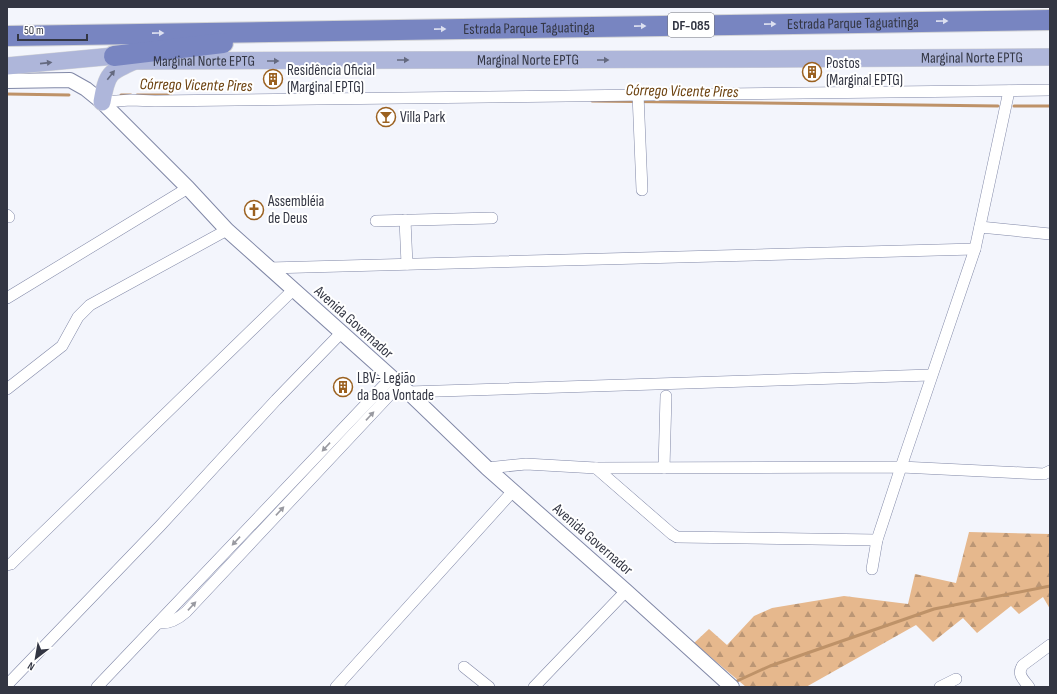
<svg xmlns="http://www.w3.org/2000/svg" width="1057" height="694" font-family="'Sofia Sans Condensed',sans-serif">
  <defs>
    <pattern id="forest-firs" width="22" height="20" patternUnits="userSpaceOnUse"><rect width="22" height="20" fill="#e6b88d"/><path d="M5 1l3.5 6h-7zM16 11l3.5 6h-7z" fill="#bb9675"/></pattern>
  </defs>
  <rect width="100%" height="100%" fill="#f3f5fc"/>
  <path fill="url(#forest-firs)" d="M969,532L1050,534V609L1043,597L1019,614L1011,606L977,633L963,618L933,642L916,625L806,687H746L694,643L709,629L727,645L754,616L772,608L844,596L908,604L915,574L956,583Z"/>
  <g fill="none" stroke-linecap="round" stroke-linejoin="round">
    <g stroke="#be9268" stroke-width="3">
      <path d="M7,94L69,95"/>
      <path d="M121,95H131"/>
      <path d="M137,95H171"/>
      <path d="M592,101L998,106"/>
      <path d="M1014,106H1050"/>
      <path d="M737,681L770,666L934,609L1050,586"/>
    </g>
    <defs>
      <g id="minor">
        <path d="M638,94L642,190"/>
        <path d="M102,102L131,100L155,101L1050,90"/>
        <path d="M7,215L9,217"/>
        <path d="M405,220L407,264"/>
        <path d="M376,221L492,218"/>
        <path d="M980,227L1050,234"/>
        <path d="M269,268L975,249"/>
        <path d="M7,298L188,188"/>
        <path d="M7,389L62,346L78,317L90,305L227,230"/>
        <path d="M408,392L931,375"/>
        <path d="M487,468L526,464L596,468L901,467L1044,474L1050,471"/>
        <path d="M596,468L672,534L677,537L877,540"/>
        <path d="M664,468L666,396"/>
        <path d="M7,565L11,564L17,558L293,290"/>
        <path d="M872,569L877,540L901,467L975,249L1009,91"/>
        <path d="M159,623C170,624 178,619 186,612L399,385"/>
        <path d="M464,667L489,687"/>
        <path d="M7,685L160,526L276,400L341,333"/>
        <path d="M97,687L391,378"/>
        <path d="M336,687L513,491"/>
        <path d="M534,687L626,591"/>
        <path d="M940,687L956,679"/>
        <path d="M1029,687C1024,680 1016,674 1023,665L1050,645"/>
      </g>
      <path id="tertiary" d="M7,81L70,80L86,89L102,102L188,188L227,230L408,392L487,468L626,591L732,687"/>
      <g id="primary">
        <path id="s1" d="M7,66L114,56L135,61L757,59L1050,57"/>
        <path d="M102,102C107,73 109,72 135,61"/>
      </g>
      <g id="motorway">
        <path id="s2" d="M7,36L1050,20"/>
        <path d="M114,56L223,43"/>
      </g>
    </defs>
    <use href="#minor" stroke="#8188a7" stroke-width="12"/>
    <use href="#tertiary" stroke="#8188a7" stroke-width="16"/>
    <use href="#primary" stroke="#d2d3d6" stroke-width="18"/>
    <use href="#motorway" stroke="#d2d3d6" stroke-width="22"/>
    <use href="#minor" stroke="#fff" stroke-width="11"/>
    <use href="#tertiary" stroke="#fff" stroke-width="14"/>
    <use href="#primary" stroke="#aeb6da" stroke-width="17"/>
    <use href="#motorway" stroke="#7885c1" stroke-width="20"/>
  </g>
  <defs><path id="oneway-solid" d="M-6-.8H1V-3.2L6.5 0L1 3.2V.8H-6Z"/></defs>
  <g fill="#dde0f0">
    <use href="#oneway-solid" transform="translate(942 21) rotate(-1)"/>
    <use href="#oneway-solid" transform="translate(770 24) rotate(-1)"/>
    <use href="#oneway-solid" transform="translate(640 26) rotate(-1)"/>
    <use href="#oneway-solid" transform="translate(440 29) rotate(-1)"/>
    <use href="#oneway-solid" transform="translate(158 33) rotate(-1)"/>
  </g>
  <g fill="#64697f">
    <use href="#oneway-solid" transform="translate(403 60)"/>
    <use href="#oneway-solid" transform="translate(603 60)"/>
    <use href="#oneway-solid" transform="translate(273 61)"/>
    <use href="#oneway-solid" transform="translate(46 63) rotate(-6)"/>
    <use href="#oneway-solid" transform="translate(111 75) rotate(-52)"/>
  </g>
  <g fill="#999aa1">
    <use href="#oneway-solid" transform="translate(370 416) rotate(-47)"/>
    <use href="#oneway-solid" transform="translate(326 447) rotate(133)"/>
    <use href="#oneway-solid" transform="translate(280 511) rotate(-47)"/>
    <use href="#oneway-solid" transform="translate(236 541) rotate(133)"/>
    <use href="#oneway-solid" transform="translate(192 606) rotate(-47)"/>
  </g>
  <defs>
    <symbol id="building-ring" viewBox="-11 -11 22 22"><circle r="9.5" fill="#fff" stroke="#9b6120" stroke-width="1.5"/><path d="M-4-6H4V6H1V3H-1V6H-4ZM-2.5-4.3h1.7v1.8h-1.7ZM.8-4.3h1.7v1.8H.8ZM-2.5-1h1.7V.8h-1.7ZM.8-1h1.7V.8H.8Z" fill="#9b6120"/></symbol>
    <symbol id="bar-ring" viewBox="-11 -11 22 22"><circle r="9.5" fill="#fff" stroke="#9b6120" stroke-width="1.5"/><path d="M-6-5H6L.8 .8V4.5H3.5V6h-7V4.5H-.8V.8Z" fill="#9b6120"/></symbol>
    <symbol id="church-ring" viewBox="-11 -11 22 22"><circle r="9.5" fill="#fff" stroke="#9b6120" stroke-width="1.5"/><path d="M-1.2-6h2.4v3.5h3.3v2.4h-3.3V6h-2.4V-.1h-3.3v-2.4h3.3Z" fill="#9b6120"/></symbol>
  </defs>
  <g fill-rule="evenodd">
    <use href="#building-ring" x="801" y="61" width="22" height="22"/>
    <use href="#building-ring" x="262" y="68" width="22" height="22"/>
    <use href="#bar-ring" x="375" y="106" width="22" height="22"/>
    <use href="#church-ring" x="243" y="199" width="22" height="22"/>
    <use href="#building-ring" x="332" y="376" width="22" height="22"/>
  </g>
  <g text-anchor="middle" stroke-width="4" stroke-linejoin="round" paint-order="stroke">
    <rect fill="#fff" stroke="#70727b" stroke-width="1" x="668" y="13" width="46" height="24" rx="3"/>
    <g font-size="14" font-weight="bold" fill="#333643">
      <text x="691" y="30">DF-085</text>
    </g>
    <g font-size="15" fill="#333643" stroke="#fff">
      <text dy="5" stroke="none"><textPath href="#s2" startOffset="846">Estrada Parque Taguatinga</textPath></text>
      <text dy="5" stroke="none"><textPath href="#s2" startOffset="522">Estrada Parque Taguatinga</textPath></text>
      <text dy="5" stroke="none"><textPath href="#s1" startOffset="966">Marginal Norte EPTG</textPath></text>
      <text dy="5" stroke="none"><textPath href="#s1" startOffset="522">Marginal Norte EPTG</textPath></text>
      <text dy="5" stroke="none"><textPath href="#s1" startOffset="198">Marginal Norte EPTG</textPath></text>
      <text transform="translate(354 322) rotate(42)" y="5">Avenida Governador</text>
      <text transform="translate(593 539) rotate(41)" y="5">Avenida Governador</text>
    </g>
    <g font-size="15" fill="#333643" stroke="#fff" text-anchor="start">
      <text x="826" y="68">Postos<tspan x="826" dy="17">(Marginal EPTG)</tspan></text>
      <text x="287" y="75">Residência Oficial<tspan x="287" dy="17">(Marginal EPTG)</tspan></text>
      <text x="400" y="122">Villa Park</text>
      <text x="268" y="206">Assembléia<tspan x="268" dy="17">de Deus</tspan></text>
      <text x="357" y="383">LBV- Legião<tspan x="357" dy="17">da Boa Vontade</tspan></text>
    </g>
    <g font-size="16" font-style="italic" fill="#6c410e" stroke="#fff">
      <text transform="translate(196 84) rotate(1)" y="6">Córrego Vicente Pires</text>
      <text transform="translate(682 90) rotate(1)" y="6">Córrego Vicente Pires</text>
    </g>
  </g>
  <rect width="1057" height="694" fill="none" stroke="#333643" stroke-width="16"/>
  <g transform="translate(36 658) rotate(211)" stroke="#ffffff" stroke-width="3" paint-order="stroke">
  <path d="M0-3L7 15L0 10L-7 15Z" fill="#333643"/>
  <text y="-6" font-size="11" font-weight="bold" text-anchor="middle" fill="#333643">N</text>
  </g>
  <path d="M18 34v6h69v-6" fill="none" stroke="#333643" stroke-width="2"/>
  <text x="24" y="34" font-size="12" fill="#333643" stroke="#ffffff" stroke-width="3" paint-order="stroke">50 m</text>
</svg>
